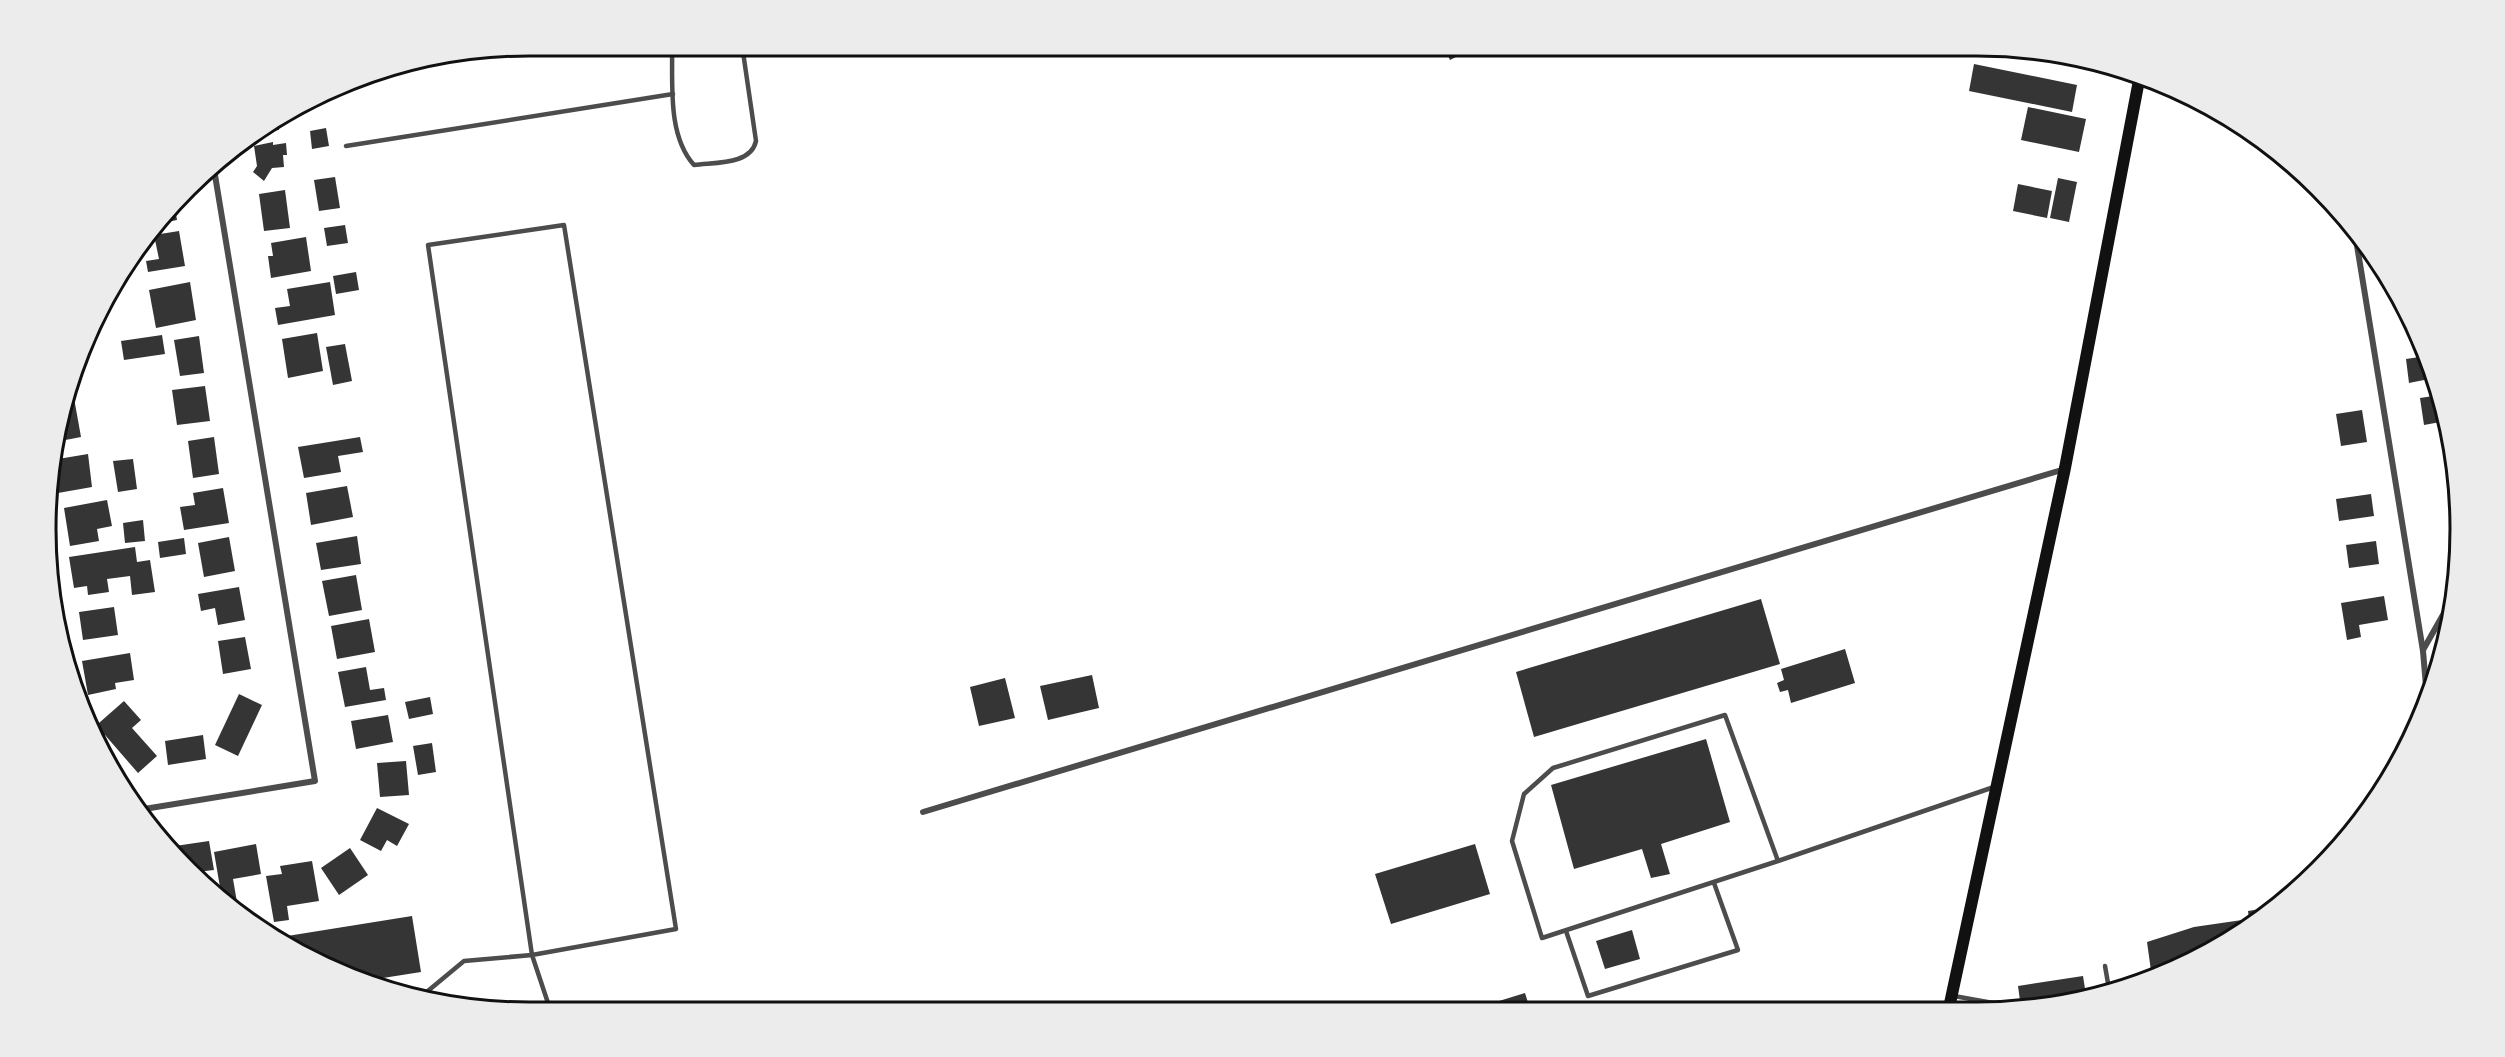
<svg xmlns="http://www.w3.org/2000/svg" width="2505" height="1057" font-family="'Alegreya Sans',sans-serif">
  <rect width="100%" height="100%" fill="#fff"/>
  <g fill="#353535">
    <path d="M1443,45H1475L1476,47L1450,60Z"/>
    <path d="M1974,64L2077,85L2072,112L1969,91Z"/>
    <path d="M2028,107L2086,119L2079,152L2021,140Z"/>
    <path d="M277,117L279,130L254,133Z"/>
    <path d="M326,128L329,146L312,149L310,131Z"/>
    <path d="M273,142V145L286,143L287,155H283L284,167L272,168L264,181L253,172L257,166L254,146Z"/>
    <path d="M335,177L340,208L319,211L314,180Z"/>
    <path d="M2058,178L2077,182L2069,222L2050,218Z"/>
    <path d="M2018,184L2052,191L2047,218L2013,211Z"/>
    <path d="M285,190L290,228L264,231L259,194Z"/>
    <path d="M175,208L177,220L162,223L169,215Z"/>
    <path d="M345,225L348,243L327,246L324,228Z"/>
    <path d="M179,231L185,266L148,272L146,261L159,259L154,235Z"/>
    <path d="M306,237L311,271L271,278L268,256H273L271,243Z"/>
    <path d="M356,272L359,290L336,294L333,276Z"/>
    <path d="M190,282L196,320L156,328L149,290Z"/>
    <path d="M330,282L335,315L278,325L275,308L290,306L287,289Z"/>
    <path d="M317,333L323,371L288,378L282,339Z"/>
    <path d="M162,335L165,354L124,360L121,341Z"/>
    <path d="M199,336L204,373L180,376L174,340Z"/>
    <path d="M345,344L352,381L333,385L326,347Z"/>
    <path d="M2426,356L2434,378L2409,383L2406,359Z"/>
    <path d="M72,370L75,389L67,391L71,373Z"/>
    <path d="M205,386L210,421L177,425L172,390Z"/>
    <path d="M2440,395L2446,421L2424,425L2420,398Z"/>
    <path d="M74,398L81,437L55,442L64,400Z"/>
    <path d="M2362,410L2367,442L2341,446L2336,414Z"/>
    <path d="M214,437L219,474L193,478L188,441Z"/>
    <path d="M360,437L363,452L338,456L341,472L304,478L298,447Z"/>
    <path d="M88,454L92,487L58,493L52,460Z"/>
    <path d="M133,459L137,489L118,492L113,461Z"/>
    <path d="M347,486L353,517L311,525L306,493Z"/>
    <path d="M223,488L229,523L184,530L180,507L195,505L193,493Z"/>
    <path d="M2371,494L2374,516L2339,521L2336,499Z"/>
    <path d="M107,500L112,526L97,529L99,541L70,546L64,508Z"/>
    <path d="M143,520L145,541L125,543L123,523Z"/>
    <path d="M357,536L361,564L321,570L316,543Z"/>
    <path d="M229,537L235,571L204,577L198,543Z"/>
    <path d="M184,538L186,554L160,558L158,542Z"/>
    <path d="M2376,541L2379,564L2349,568L2346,545Z"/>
    <path d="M135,547L137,562L150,560L155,592L132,595L130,576L107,579L109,592L88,595L87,586L74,588L69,557Z"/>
    <path d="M356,575L362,610L329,616L322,581Z"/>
    <path d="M239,587L245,620L218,625L215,608L201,611L198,594Z"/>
    <path d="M2384,596L2388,620L2359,625L2361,637L2347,640L2341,603Z"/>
    <path d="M1761,599L1780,664L1534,737L1516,672Z"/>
    <path d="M114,607L118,635L83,640L79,612Z"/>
    <path d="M369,619L375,652L337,659L331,626Z"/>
    <path d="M245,637L251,669L223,674L218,641Z"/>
    <path d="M1845,649L1855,683L1791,703L1788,690L1780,692L1777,683L1784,680L1781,669Z"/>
    <path d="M130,653L134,680L115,683L116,689L88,695L82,661Z"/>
    <path d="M366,667L370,690L384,688L386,700L345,707L338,672Z"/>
    <path d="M1092,675L1099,708L1048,720L1040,686Z"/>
    <path d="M1005,678L1015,718L979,726L970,687Z"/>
    <path d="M239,694L262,705L238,756L215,745Z"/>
    <path d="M430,697L433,714L409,719L405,702Z"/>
    <path d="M124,701L141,720L132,728L157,756L138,773L105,735L97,742L91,730Z"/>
    <path d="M388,715L393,742L356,749L351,721Z"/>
    <path d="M203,735L206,759L168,765L165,741Z"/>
    <path d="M1706,739L1730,822L1661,844L1670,874L1651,878L1642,849L1574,869L1551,785Z"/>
    <path d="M432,743L436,772L418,775L413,746Z"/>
    <path d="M406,761L409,795L380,797L377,763Z"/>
    <path d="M377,808L409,824L397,846L387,840L381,851L360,840Z"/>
    <path d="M209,841L214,870L197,872L176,850L175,846Z"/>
    <path d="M256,844L261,874L233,879L238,908L232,910L222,899L214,852Z"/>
    <path d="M1475,844L1490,894L1391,924L1375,874Z"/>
    <path d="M350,848L368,875L339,895L321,868Z"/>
    <path d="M312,861L319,901L287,906L289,920L274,922L266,876L282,874L280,866Z"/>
    <path d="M2272,907L2162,975L2152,978L2147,942L2194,927L2249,919L2248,911Z"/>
    <path d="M412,916L421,972L364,981L281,937Z"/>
    <path d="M1632,930L1640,959L1605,969L1596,941Z"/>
    <path d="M2083,976L2086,995L2040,1008H2021L2018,986Z"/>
    <path d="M1525,993L1530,1009H1473Z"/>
  </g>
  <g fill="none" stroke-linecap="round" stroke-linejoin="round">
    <g stroke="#4c4c4c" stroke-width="4.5">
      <path d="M672,45C673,83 667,135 694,165C715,162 751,165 756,141L742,45"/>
      <path d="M346,146L673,94"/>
      <path d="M1778,861L1542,938L1512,841L1524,794L1553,768L1725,715L1778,861L1994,787"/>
      <path d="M1566,931L1588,996L1738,950L1714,883"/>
      <path d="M2105,966L2109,989"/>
      <path d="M423,995L464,961L532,955L676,929L564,225L428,245L532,955L551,1012"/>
      <path d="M1954,996L1993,1003L1995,1008"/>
    </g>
    <g stroke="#4c4c4c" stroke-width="6">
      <path d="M2354,227L2423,651L2427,698"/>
      <path d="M2423,650L2456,592"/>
      <path d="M138,810L315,781L213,163"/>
      <path d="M923,812L2065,469"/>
    </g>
    <path stroke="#111" stroke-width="12" d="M1949,1008L2065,468L2140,75"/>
  </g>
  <path d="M0 0H2505V1057H0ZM529 56H1977A473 473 0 0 1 2450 529V529A473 473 0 0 1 1977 1002H529A473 473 0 0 1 56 529V529A473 473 0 0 1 529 56Z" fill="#ececec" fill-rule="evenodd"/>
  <path fill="none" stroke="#111" stroke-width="3" d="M529 56H1977A473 473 0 0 1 2450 529V529A473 473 0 0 1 1977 1002H529A473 473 0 0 1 56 529V529A473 473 0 0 1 529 56Z"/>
</svg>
